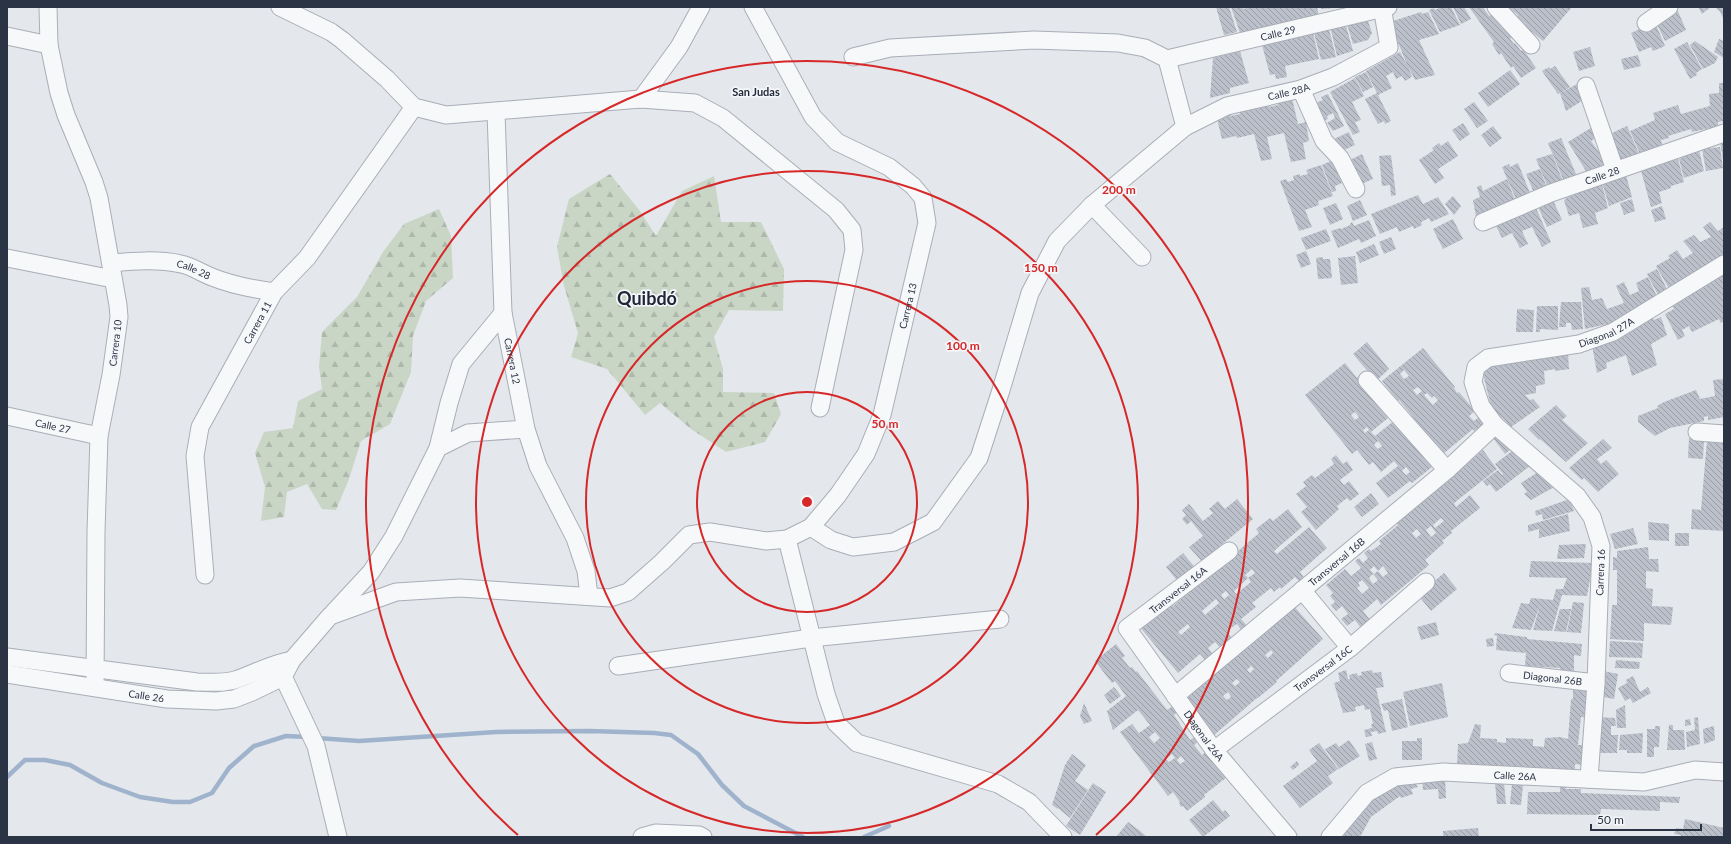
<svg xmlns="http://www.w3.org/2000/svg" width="1731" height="844" font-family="Lato,sans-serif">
  <defs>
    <pattern id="forest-firs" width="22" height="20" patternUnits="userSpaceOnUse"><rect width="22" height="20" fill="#c9d6c5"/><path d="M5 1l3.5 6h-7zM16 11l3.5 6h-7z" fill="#adb8ab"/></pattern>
    <pattern id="building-back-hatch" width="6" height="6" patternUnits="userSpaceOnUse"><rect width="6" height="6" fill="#bbc0ca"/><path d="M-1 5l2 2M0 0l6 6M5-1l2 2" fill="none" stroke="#989da6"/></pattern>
  </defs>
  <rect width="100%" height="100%" fill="#e4e7ec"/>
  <g fill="url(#forest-firs)">
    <path d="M610,174L640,211L656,236L682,191L714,176L721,222H761L784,269L783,311L729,310L714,337L723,369V392L774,393L781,414L765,442L726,452L691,429L660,403L645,415L607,369L571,357L578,333L564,286L557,247L569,199Z"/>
    <path d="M439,209L451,236L453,278L426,301L413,336L411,372L390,424L361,441L349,479L336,510L322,509L307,484L287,492L284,517L261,521L265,487L255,453L264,432L293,428L298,401L322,389L319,367L322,332L357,297L383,252L404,224Z"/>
  </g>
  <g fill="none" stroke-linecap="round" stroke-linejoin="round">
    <g stroke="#9fb4cc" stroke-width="4.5">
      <path d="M317,738L359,741L496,732L590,731L654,733L671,735L698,754L722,785L744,806L803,837"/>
      <path d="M7,777L25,760H45L70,765L102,783L140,797L173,802H190L212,793L229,768L254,746L286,736L307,737"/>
      <path d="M864,837L889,826"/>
    </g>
  </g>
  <g fill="url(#building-back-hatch)" fill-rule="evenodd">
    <path d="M1216,7H1229L1237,32L1224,35Z"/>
    <path d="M1231,7H1243V9L1251,7H1317L1319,16L1240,33Z"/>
    <path d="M1321,7H1336V8L1321,9Z"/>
    <path d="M1441,7H1451L1460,25L1440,32L1429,10L1434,8L1435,10Z"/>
    <path d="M1453,7H1464L1471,19L1461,24Z"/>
    <path d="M1469,7H1483L1489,16L1494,13L1498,22L1502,28L1504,27L1512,37L1510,39L1514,44L1515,43L1521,51L1523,49L1536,68L1521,78L1513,66L1511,68L1501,53L1499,55L1492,44L1494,42Z"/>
    <path d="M1510,7H1572L1543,41L1532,32L1529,37L1520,30L1525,24L1517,17L1518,15L1509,8Z"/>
    <path d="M1698,7H1711L1702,14Z"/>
    <path d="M1715,7H1724V20L1720,12Z"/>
    <path d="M1677,9L1686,30L1665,41L1655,20Z"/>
    <path d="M1421,12L1422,14L1428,12L1439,34L1419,40L1435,75L1415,80L1409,68L1412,77L1405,81L1402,76L1396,79L1393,72L1386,76L1392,88L1378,95L1391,121L1385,124L1384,121L1378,124L1365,99L1377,93L1366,71L1400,52L1407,65L1390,22Z"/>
    <path d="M1367,18L1372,33L1368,40L1353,44L1347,24Z"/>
    <path d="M1654,20L1665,46L1653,51L1651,47L1639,52L1631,33L1642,28Z"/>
    <path d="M1345,22L1353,51L1337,56L1330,26Z"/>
    <path d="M1329,29L1336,57L1321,60L1314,33Z"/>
    <path d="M1313,33L1319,59L1285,66L1287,77L1276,79L1275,74L1270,75L1262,45Z"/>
    <path d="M1719,39L1724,41V58L1714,52Z"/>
    <path d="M1695,41L1718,57L1715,63L1703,69L1690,45Z"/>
    <path d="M1687,42L1702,69L1696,73L1697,75L1690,79L1674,49Z"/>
    <path d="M1590,47L1595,66L1579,71L1573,52Z"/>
    <path d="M1240,51L1249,83L1230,88V93L1210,98L1213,58Z"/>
    <path d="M1638,55L1641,66L1624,70L1621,59Z"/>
    <path d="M1555,66L1570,87L1561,93L1582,81L1588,97L1566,111L1560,93L1558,94L1542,71L1549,67L1550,69Z"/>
    <path d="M1510,70L1520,84L1488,107L1478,93Z"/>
    <path d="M1366,72L1373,87L1363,92L1355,77Z"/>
    <path d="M1355,78L1364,96L1352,102L1361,120L1355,122L1360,132L1353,135L1330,92Z"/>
    <path d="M1719,83H1724V121L1718,122V129L1710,131V128L1692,132L1691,129L1668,136L1669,138L1661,140L1662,145L1640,154L1630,131L1655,120L1653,113L1678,105L1681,114L1710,106L1709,94L1719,93Z"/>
    <path d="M1328,94L1344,126L1333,131L1327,123L1335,118L1333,113L1327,116L1328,119L1325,120L1316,103L1323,100L1321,97Z"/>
    <path d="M1292,98L1298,124L1306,122L1309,141L1303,143L1306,159L1291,162L1284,133L1267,137L1272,159L1261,161L1254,134L1237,138L1236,136L1222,139L1216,115L1230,112L1231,116L1240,114L1239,110L1269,105V107L1278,105L1277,101Z"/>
    <path d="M1474,102L1488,121L1477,128L1464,109Z"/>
    <path d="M1463,123L1470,134L1460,141L1452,130Z"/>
    <path d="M1493,126L1502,138L1490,147L1481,135Z"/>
    <path d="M1594,126L1598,137L1591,141L1608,165L1589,176L1568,142Z"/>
    <path d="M1627,126L1639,154L1621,162L1610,134Z"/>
    <path d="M1349,132L1355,145L1340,152L1334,139Z"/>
    <path d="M1561,138L1578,179L1565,184L1548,143Z"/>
    <path d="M1448,141L1458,156L1438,169L1444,178L1435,184L1419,160L1434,150L1432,148L1439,143L1441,146Z"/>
    <path d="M1720,141H1724V160H1723Z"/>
    <path d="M1720,147L1723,168L1706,171L1702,149Z"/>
    <path d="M1699,150L1704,171L1684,178L1679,159Z"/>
    <path d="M1362,154L1373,179L1359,185L1348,161Z"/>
    <path d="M1552,154L1564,184L1549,190L1536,159Z"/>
    <path d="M1391,155L1396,195L1391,196L1390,185L1382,186L1379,156Z"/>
    <path d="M1670,159L1671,161L1678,159L1684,182L1671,186V188L1659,192L1662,203L1651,207L1640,167Z"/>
    <path d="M1333,160L1342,183L1335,186L1336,191L1332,192L1322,165Z"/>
    <path d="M1518,163L1530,193L1516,199L1502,167L1509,164L1510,167Z"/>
    <path d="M1321,165L1333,196L1318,201L1319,205L1305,210L1312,227L1299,231L1280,181L1286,179L1288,182L1294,180L1293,176L1300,174V176L1308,174L1306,170Z"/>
    <path d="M1540,169L1548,191L1535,195L1526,174Z"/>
    <path d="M1626,175L1632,197L1609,206L1602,182Z"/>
    <path d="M1507,179L1515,200L1476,217L1473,200L1480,197L1477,187L1481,185L1483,191Z"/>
    <path d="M1602,184L1608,208L1595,213L1598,224L1583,228L1579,213L1569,216L1564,200L1566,199V198L1574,195L1573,191Z"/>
    <path d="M1418,195L1423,204L1438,197L1449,214L1431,222L1429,218L1421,222L1422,225L1414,229L1413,226L1399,232L1397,227L1380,234L1371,214Z"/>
    <path d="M1453,196L1461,206L1454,215L1445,204Z"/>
    <path d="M1632,199L1635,211L1624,215L1620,203Z"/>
    <path d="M1360,200L1367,215L1353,221L1347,206Z"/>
    <path d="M1553,200L1562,220L1547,227L1538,207Z"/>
    <path d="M1336,203L1343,219L1330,225L1323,208Z"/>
    <path d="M1662,206L1666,219L1655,222L1651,210Z"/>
    <path d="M1536,208L1551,242L1542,247L1532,227L1522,231L1528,244L1520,248L1512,233L1502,238L1494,222L1510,218L1511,219L1515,218L1514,216Z"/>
    <path d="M1453,219L1463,239L1443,249L1433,229Z"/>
    <path d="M1369,220L1376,236L1361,243L1359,239L1338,248L1331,231L1340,228L1341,229L1350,225V224L1352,222L1354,226Z"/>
    <path d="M1710,222L1718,231L1724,227V260L1671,292L1656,266L1670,258L1668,256L1677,250L1683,259L1693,253L1683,241L1694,235L1700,242L1711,237L1703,227Z"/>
    <path d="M1326,229L1331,241L1306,250L1301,238Z"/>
    <path d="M1391,237L1396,249L1384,254L1379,242Z"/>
    <path d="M1374,244L1379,255L1360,263L1356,252Z"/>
    <path d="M1306,251L1311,264L1301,268L1296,255Z"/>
    <path d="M1355,256L1358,283L1341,285L1338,258Z"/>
    <path d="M1323,257V259H1330L1332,278L1318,279L1316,258Z"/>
    <path d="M1724,268V321L1721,323L1719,319L1692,332L1689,326L1682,330L1685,336L1678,340L1665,314L1674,309L1669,301Z"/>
    <path d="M1657,269L1669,293L1658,295L1647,274Z"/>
    <path d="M1648,277L1659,301L1619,318L1620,320L1612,323L1585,329L1581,288L1589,287L1592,300L1602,298L1607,309L1624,303L1616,286L1624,282L1630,295L1639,291L1636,283Z"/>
    <path d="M1561,302H1581L1583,329L1572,330L1571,323H1566V327H1559Z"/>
    <path d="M1537,306H1558V330L1540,329V332H1536Z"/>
    <path d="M1517,309L1534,310L1533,332H1516Z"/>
    <path d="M1652,316L1654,320L1661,317L1667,335L1651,344L1657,365L1632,376L1626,355L1606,363L1607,368L1597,373L1592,345Z"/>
    <path d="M1367,342L1389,369L1376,381L1353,354Z"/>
    <path d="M1423,348L1455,387L1454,388L1457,393L1459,392L1475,411L1469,416L1474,421L1479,417L1484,423L1474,431L1473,429L1443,454L1399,400L1398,401L1382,381ZM1404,370L1409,376L1404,379L1400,374ZM1418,387L1422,391L1417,395L1413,390ZM1427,393L1432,398L1434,396L1438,400L1433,405L1424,395Z"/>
    <path d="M1568,353L1569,369L1555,371V369L1544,371L1545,384L1536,386V393L1525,395L1530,400L1533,399L1540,407L1511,427L1491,406L1483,374L1487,366Z"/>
    <path d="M1345,363L1357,378L1361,374L1373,389L1368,393L1388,418L1371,432L1375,436L1395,420L1432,467L1412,483L1410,481L1388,498L1376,483L1398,466L1394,461L1381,472L1373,462L1369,465L1357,450L1352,454L1305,395ZM1355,412L1359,417L1355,420L1351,415ZM1367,427L1369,430L1365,433L1363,430ZM1378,441L1382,446L1378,449L1374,445ZM1406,467L1410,472L1406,475L1402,471Z"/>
    <path d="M1724,379V417L1708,420V416L1704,417V421L1670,428L1655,436L1638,422V416L1658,408L1657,406L1664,402L1696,390L1700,399L1715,396L1713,380Z"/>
    <path d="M1556,405L1567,416L1562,420L1588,443L1566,462L1540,439L1539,440L1528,429Z"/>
    <path d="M1498,434L1511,449L1505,454L1493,438Z"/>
    <path d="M1689,438L1704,439L1703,459L1688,458Z"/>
    <path d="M1603,439L1612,448L1597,459L1601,464L1606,460L1619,474L1598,492L1584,478L1582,480L1569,468Z"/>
    <path d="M1707,440L1724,441V531L1691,529L1692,509L1701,510Z"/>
    <path d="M1483,450L1497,469L1454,503L1456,507L1470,495L1480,508L1451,531L1452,533L1442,541L1444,543L1425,560L1429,565L1410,581L1381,605L1377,599L1367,608L1363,611L1371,621L1361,628L1355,620L1347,626L1341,619L1348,614L1342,606L1336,611L1331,605L1335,602L1330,596L1333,593L1326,585L1345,569L1351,576L1361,568L1355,561L1359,558L1363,563L1368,558L1364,553L1369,549L1371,551L1381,544L1379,541L1398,525L1396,523ZM1441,518L1444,521L1435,528L1433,525ZM1431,526L1436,533L1431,537L1426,530ZM1417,529L1421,534L1416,538L1412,533ZM1374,566L1378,571L1383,566L1388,573L1383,577L1378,571L1374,574L1370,570ZM1373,574L1378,580L1373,584L1369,578ZM1362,580L1369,588L1362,594L1357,588L1360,586L1358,583Z"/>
    <path d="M1512,451L1518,458L1521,456L1530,466L1496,492L1490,484L1487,486L1483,481L1498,470L1502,475L1503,474L1495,464Z"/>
    <path d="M1336,455L1343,464L1347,461L1353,470L1340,480L1344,485L1349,481L1359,494L1350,501L1347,498L1337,506L1339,509L1316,530L1301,512L1307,507L1296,494L1306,486L1303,482L1312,475L1315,478L1334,464L1331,459Z"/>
    <path d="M1538,472L1556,486L1531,500L1524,494L1527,492L1521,483Z"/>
    <path d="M1371,493L1379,504L1362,517L1354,507Z"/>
    <path d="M1237,499L1253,519L1215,550L1217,553L1204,564L1189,547L1203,536L1191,521L1187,525L1182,519L1186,515L1182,510L1189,504L1203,521L1213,513L1209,509L1218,501L1225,509Z"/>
    <path d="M1570,499L1574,511L1543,520L1542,514L1536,516L1535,511Z"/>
    <path d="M1288,509L1302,527L1274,551L1277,554L1309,527L1327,548L1300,572L1305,579L1301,583L1295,577L1281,589L1280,587L1274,592L1271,588L1252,603L1256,607L1241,619L1249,628L1244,633L1237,624L1232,627L1227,632L1234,641L1223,651L1215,642L1208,648L1215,657L1208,663L1200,654L1178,673L1139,626L1169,601L1173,606L1187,594L1183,589L1202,582L1259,533L1256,529L1270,518L1273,521ZM1252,569L1255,573L1248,578L1251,582L1236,594L1234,591L1248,578L1245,575ZM1226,591L1229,595L1224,599L1221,595ZM1216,599L1219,603L1205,615L1202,611ZM1188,624L1190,627L1181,635L1178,632Z"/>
    <path d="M1568,514L1570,531L1539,538V529L1528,532V525Z"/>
    <path d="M1648,522L1669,524V541L1649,540Z"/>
    <path d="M1633,528L1638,544L1615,549L1610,534Z"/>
    <rect x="1675" y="533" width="14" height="13"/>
    <path d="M1586,544L1584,558L1557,559L1559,545Z"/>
    <path d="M1648,547L1649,559H1658L1659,572L1646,571V588L1653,589L1652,606L1673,607L1671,625L1644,623V641L1610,639L1612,605H1617V570H1613V557L1617,558V551Z"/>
    <path d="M1183,553L1197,570L1180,584L1166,567Z"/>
    <path d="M1531,561L1593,563L1587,596L1562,595L1552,631L1533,630L1540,605L1531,630L1512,628L1521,603L1529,604L1531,598L1553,600L1556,589H1563L1567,578L1529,577Z"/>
    <path d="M1444,573L1457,589L1431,611L1418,595Z"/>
    <path d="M1573,602L1584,603L1581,633L1567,632Z"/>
    <path d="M1291,603L1323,639L1276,681L1277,682L1258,698H1257L1213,736L1183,702L1192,694L1190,692L1200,684L1201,686L1224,665ZM1271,650L1273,653L1268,658L1265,655ZM1251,666L1254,669L1250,673L1247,670ZM1237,679L1240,682L1235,686L1232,683ZM1228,692L1231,697L1227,700L1223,696Z"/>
    <path d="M1560,609H1571L1566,632L1554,631Z"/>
    <path d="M1436,622L1439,635L1421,640L1417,627Z"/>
    <path d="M1495,633L1527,637V639L1582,644L1581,656L1574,655V671H1560V668L1525,666L1526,653L1496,650L1497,636L1494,635Z"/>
    <path d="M1493,638L1494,646L1487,647L1486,639Z"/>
    <path d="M1610,641L1643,643L1642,658L1609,657Z"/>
    <path d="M1116,644L1125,656L1122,658L1130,668L1132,667L1136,672L1137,671L1167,710L1173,706L1177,712L1174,715L1190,740L1196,736L1199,741L1194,745L1202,755L1207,751L1227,777L1204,795L1205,797L1187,811L1183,806L1181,807L1179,803L1180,802L1173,792L1168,796L1120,732L1132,724L1139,733L1150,725L1138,710L1113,730L1107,711L1126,696L1115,681L1112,683L1095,661ZM1155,732L1160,738L1154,743L1149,737ZM1172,754L1175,758L1169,762L1166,759ZM1181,756L1185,761L1180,764L1177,760Z"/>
    <path d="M1616,660L1640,662L1639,669L1615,668Z"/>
    <path d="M1346,670L1348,679H1350L1349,675L1357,673L1358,676L1362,675L1361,672L1372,670L1373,673L1381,672L1384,687L1376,688L1386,732L1378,734L1377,731L1371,732L1372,736L1366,737L1364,730L1372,728L1371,724H1373L1370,709L1365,710L1364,705L1355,707L1356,711L1343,713L1334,683L1340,681L1338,673Z"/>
    <path d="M1603,671L1618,674L1614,699L1598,696Z"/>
    <path d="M1633,676L1640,692L1648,687L1651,693L1633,703L1630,698L1625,701L1618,688L1627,683L1626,680Z"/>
    <path d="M1442,683L1448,717L1410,726L1403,692Z"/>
    <path d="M1114,687L1121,696L1110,704L1104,695Z"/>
    <path d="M1573,687L1589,690L1591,718L1581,717L1578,745H1586L1583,765L1575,764V771L1494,766H1457L1458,744L1468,743L1475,724L1481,725L1480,738L1497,739V742L1506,743V738L1533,739V746L1544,747L1545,738L1560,737L1568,739L1571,699H1573Z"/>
    <path d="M1402,699L1408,727L1392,731L1388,710L1384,711L1381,704Z"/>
    <path d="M1084,703L1092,721L1084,724L1080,716Z"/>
    <path d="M1625,705L1626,728H1617L1616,710Z"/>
    <path d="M1596,717L1615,718L1616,726H1611V735H1618L1617,753H1594Z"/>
    <path d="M1698,717L1700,744L1687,747L1686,732L1695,730L1694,718Z"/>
    <path d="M1690,719L1691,725L1685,726V720Z"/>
    <path d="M1669,725H1673V730H1684L1685,750H1667Z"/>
    <path d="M1655,726H1660L1659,747H1654V757H1647V729H1655Z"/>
    <path d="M1714,726L1715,740L1704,744L1703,729Z"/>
    <path d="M1643,733L1642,753H1627V750H1619L1620,735Z"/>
    <path d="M1417,738H1422V760H1402V741H1417Z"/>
    <path d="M1349,740L1360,756L1339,769L1325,749L1336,743L1339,747Z"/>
    <path d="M1372,742L1377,759L1369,761L1365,744Z"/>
    <path d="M1319,743L1338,769L1328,776L1333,783L1300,808L1283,786L1317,761L1309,750Z"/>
    <path d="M1072,754L1086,765L1075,781L1088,790L1070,818L1058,808V809L1052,805L1065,765Z"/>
    <path d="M1297,761L1299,765L1293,770L1290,767Z"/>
    <path d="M1445,776L1446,798L1439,799L1438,789L1423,790L1422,778Z"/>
    <path d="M1413,780L1418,787L1411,789L1413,794L1401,798L1400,796L1371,817L1360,837H1343L1359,807L1383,790Z"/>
    <path d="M1093,783L1106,792L1080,835L1066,826Z"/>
    <path d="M1495,783H1504L1506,804H1497Z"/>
    <path d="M1512,784L1523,785L1521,805L1510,804Z"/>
    <path d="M1560,787H1566V789H1581V793L1680,797L1679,803L1660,802V811L1601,809L1600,815L1527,814L1528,792H1560Z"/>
    <path d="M1213,800L1223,812L1225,810L1230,816L1203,837L1189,820Z"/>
    <path d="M1685,819L1724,828V837H1681V835L1674,834L1676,828L1683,829Z"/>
    <path d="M1128,822L1139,830L1147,837H1116Z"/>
    <path d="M1478,828L1479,837H1443V831Z"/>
  </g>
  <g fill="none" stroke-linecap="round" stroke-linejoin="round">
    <defs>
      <g id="minor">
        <path d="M48,7L49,45L59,93L66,115L94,182L99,198L118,305L119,317L111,375L99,436L96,532L95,687"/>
        <path d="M280,7L331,32L342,40L387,79L414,107L446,115L641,99L695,103L723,118L836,210L852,230L854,250L820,408"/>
        <path d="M1496,7L1531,45"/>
        <path d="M1646,23L1669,7"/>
        <path d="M7,36L49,45"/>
        <path d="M853,57L890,48L1034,40L1118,43L1145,48L1167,59L1185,127"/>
        <path id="s1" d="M1167,59L1388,7"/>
        <path d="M1586,86L1615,170"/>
        <path d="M1301,89L1324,141L1340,158L1356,189"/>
        <path d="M641,99L679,47L701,7"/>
        <path id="s2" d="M496,112L503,313L526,429L538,466L575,538L586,571L589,596"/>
        <path d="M1092,205L1142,257"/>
        <path id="s3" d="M1483,222L1551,193L1724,133"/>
        <path d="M7,258L113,279"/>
        <path id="s4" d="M111,263C134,261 158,259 181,264C192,266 201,273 212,277C231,285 253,289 274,292"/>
        <path d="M1367,380L1447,470"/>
        <path id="s5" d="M7,416L99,436"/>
        <path d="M1697,432L1724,434"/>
        <path d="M438,448L449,403L461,364L503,313"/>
        <path id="s6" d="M811,527L831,540L853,547L894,542L933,522L979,458L1001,390L1030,293L1057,241L1092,205L1185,127L1227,106L1301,89L1333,77L1389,47L1382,7"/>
        <path d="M787,539L826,694L836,723L857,743L998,784L1029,802L1063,837"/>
        <path id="s7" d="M1229,551L1127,628L1214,750L1288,837"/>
        <path id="s8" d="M205,575L195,456L200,427L274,292L307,258L414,107"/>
        <path d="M1302,590L1350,648"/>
        <path d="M333,613L371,572L394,536L438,448L468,433L526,429"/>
        <path d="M7,657L197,682C211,682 225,684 238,679C258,672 270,664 292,660"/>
        <path d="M618,666L811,638L1000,619"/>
        <path d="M279,668L316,746L338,837"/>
        <path id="s9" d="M1509,673L1596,683"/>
        <path id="s10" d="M7,674L167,699L216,701L234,699L252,692L283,677L292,660L330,616L396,592L460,588L610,598L628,592L662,562L689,535L710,532L766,541L787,539L811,527L838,495L866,454L882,415L927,223L923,198L913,186L889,167L837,142L813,117L753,7"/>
        <path id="s11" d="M1175,696L1447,470L1495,425"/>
        <path id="s12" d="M1214,750L1350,648L1426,582"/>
        <path id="s13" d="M1589,779L1596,683L1601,546L1592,517L1577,496L1495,425L1481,406L1473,382L1476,367L1488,358L1579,344L1613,332L1724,264"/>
        <path d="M642,837L656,833L699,835L703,837"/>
        <path id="s14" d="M1330,837L1367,793L1395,777L1443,772L1644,782L1695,770L1724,772"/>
      </g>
    </defs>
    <use href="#minor" stroke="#a9aeb7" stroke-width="19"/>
    <use href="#minor" stroke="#f7f8fa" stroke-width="17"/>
  </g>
  <g fill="none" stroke="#d62828" stroke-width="2">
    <circle cx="807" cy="502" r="110"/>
    <circle cx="807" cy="502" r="221"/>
    <circle cx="807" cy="502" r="331"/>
    <path d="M518 835A441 441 0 1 1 1096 835"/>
  </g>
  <g text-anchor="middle" stroke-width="3.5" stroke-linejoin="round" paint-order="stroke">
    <g font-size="10" fill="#2b3445" stroke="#f4f6f9">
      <text dy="4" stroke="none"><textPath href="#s1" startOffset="114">Calle 29</textPath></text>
      <text dy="4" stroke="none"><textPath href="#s6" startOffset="724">Calle 28A</textPath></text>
      <text dy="4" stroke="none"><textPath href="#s3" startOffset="128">Calle 28</textPath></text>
      <text dy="4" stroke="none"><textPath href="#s4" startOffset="84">Calle 28</textPath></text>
      <text dy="4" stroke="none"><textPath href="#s10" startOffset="1119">Carrera 13</textPath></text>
      <text dy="4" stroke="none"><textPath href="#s8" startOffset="268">Carrera 11</textPath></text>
      <text dy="4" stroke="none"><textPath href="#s13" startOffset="599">Diagonal 27A</textPath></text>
      <text transform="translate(115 343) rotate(-83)" y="4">Carrera 10</text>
      <text dy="4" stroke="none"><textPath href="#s2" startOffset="250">Carrera 12</textPath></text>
      <text dy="4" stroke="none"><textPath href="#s5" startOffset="47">Calle 27</textPath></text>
      <text dy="4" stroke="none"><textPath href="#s11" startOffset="210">Transversal 16B</textPath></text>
      <text dy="4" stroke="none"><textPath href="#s13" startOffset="207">Carrera 16</textPath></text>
      <text transform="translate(1178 590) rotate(-38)" y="4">Transversal 16A</text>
      <text dy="4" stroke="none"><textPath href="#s12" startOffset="136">Transversal 16C</textPath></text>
      <text dy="4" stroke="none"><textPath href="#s9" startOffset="44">Diagonal 26B</textPath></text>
      <text dy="4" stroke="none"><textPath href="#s10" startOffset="141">Calle 26</textPath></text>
      <text dy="4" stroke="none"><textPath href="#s7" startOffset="260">Diagonal 26A</textPath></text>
      <text dy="4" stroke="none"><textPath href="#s14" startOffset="210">Calle 26A</textPath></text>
    </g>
    <g font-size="11" font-weight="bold" fill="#1d2536" stroke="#f4f6f9">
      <text x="756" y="96">San Judas</text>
    </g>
    <g font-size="18" font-weight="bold" fill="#1d2536" stroke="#f4f6f9">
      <text x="647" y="305">Quibdó</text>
    </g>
  </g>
  <circle cx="807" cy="502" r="6" fill="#d62828" stroke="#f4f6f9" stroke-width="2"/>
  <g font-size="12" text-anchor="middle" font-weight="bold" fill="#d62828" stroke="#f4f6f9" stroke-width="3.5" stroke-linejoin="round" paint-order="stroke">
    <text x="1119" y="194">200 m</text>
    <text x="1041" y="272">150 m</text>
    <text x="963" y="350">100 m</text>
    <text x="885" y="428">50 m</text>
  </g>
  <rect width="1731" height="844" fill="none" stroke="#2b3445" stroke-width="16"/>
  <path d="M1591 824v6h110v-6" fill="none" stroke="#2b3445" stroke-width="2"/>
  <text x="1597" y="824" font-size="12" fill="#2b3445" stroke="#f4f6f9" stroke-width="3" paint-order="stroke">50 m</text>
</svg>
